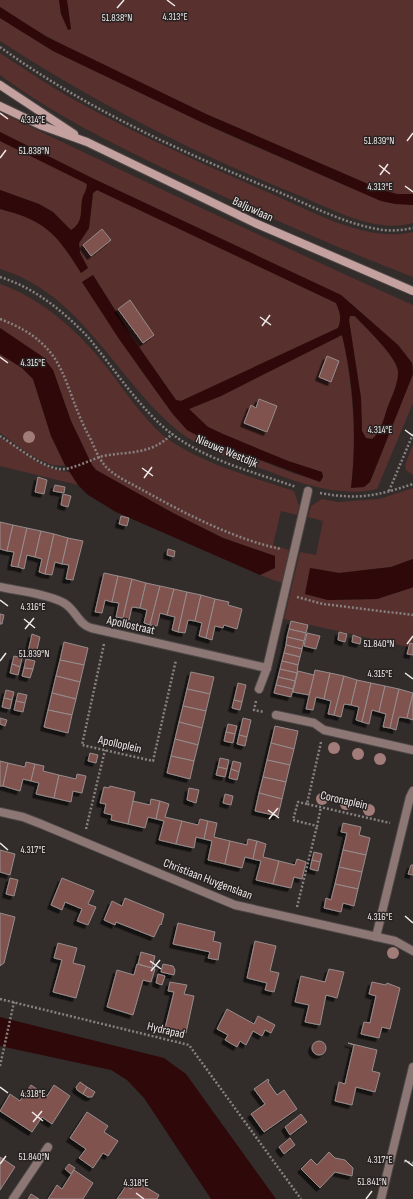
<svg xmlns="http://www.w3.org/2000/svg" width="413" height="1199" font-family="'Sofia Sans Condensed',sans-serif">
  <defs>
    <filter id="shadow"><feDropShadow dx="-3.5" dy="3.5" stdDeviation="0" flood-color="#0009"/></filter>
  </defs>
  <rect width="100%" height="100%" fill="#322c2b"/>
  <g fill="#58302d">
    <path d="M0,0H59L61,14L71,29L67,0H413V194H397L382,190L206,114L65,46L35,30L0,7Z"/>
    <path d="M0,18L53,51L222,132L381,201L413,205V223C374,234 333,209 298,195C193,153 94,102 0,41Z"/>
    <path d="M0,53C26,70 52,88 80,103C142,137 207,166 272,194C313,212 368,243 413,232V277C335,247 258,213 182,177C119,147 57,117 0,75Z"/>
    <path d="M0,112C137,178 274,243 413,305V368L412,363L398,345L341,295L94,179L0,132Z"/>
    <path d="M0,141L85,182L87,186C86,191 84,194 83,199C81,211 83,223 71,230L68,229L53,212L39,204L0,190Z"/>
    <path d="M97,190L336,303C340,312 342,319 338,328L181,401L176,400L132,337L93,275L82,282L143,373L172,413L187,430L204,439L295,474L320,481L323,477L322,472L288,461L223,434L208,427L189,409L221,396L342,335C353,385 357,437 351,488L374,472L413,374V403L377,489C345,497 307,486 276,474C244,462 205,453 177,430C116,379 81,293 0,269V209L32,218L41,224L60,241L68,252L88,268L80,253L79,243L89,228L93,193Z"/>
    <path d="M0,284C37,297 69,323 95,353C116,377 133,406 156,429C188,460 252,477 294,491L299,506L297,515L281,511L273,545L289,550L282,583L260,575L275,568V556L223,538L173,513L96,470L92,465L71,421L53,370L42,357L0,328Z"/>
    <path d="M350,316H354C365,327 397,357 398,371C399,383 391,398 387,409C384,419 380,433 372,439L366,438L362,431L361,398L349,320Z"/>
    <path d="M0,354L22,368L33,379L51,436L65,465C46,470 16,444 0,433Z"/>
    <path d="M0,438C26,448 39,471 70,472L78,485L0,466Z"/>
    <path d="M413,444V475L406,470L405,465Z"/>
    <path d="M413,488V559L391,567L339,573L311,568L305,594L328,600L377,599L413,587V648L284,619L300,552L316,555L323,521L308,517L311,506L322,499L338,502L379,499Z"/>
  </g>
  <g fill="#2f0909" fill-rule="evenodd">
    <path d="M59,0H67L71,29L68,30L61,14Z"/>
    <path d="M0,7L47,37L206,114L382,190L397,194H413V205L395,204L381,201L201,122L53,51L0,18Z"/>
    <path d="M0,132L94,179L341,295L398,345L412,363L413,374L370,482L364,487L351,488C357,438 354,384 342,335L221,396L189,409L208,427L223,434L288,461L322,472L323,477L320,482L204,439L187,430L172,413L119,339L82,282L93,275L132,337L176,400L181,401L338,328C342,319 340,312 336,303L97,190L93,193L89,228L79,243L80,253L88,268L81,273C56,233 46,221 0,209V190L39,204L53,212L71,230C85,222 79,209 83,196C85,192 87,189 87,184L0,141ZM350,316H355C365,327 397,357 398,371C399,383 391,398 387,409C384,419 380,434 372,439L366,438L362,431L361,398L349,320Z"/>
    <path d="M0,328L43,357L53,370L71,421L92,465L96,470L173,513L223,538L275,556V568L260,575L116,512L88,495L78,485L65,465L51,436L33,379L22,368L0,354Z"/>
    <path d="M413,559V587L411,588L377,599L328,600L305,594L310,568L339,573L391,567Z"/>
    <path d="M0,1017L164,1058L186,1074L276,1199H211L144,1098L127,1080L111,1070L0,1046Z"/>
  </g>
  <g fill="#80534f" stroke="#958d8c" filter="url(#shadow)">
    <path d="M102,229L111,240L91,256L83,245Z"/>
    <path d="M130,300L154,335L143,343L118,309Z"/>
    <path d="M327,356L339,361L331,382L319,377Z"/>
    <path d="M259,399L277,406L267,432L244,423L251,405L256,408Z"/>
    <path d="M38,477L47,480L44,494L35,492Z"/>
    <path d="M55,485L65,487L64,493L53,491Z"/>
    <path d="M63,494L71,496L68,507L61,505Z"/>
    <path d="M121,516L129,518L127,526L119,524Z"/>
    <path d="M0,522L13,525L7,551L0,549Z"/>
    <path d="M13,525L27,528L18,567L11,566L14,552L7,551Z"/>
    <path d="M27,528L41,531L35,557L27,555L24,569L18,567Z"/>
    <path d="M41,531L54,534L45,574L39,572L42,559L35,557Z"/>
    <path d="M54,534L68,538L62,564L55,562L52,575L45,574Z"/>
    <path d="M68,538L83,541L73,580L66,579L69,565L62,564Z"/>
    <path d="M168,549L175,551L174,557L167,555Z"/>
    <path d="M104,573L118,576L112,602L105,600L102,613L95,612Z"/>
    <path d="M118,576L132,579L123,618L116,617L119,603L112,602Z"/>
    <path d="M132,579L146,583L140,608L132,607L129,620L123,618Z"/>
    <path d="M146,583L160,586L150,625L144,623L147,610L140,608Z"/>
    <path d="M160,586L174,589L167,615L160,613L157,626L150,625Z"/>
    <path d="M174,589L187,592L178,632L172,630L175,617L167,615Z"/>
    <path d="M187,592L201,595L195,621L188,620L185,633L178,632Z"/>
    <path d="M201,595L215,599L206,638L199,636L202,623L195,621Z"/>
    <path d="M215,599L229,602L228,605L242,609L237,629L224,625L223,628L215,626L212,640L206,638Z"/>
    <path d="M0,614L4,615L2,624H0Z"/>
    <path d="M291,621L308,625L306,633L289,629Z"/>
    <path d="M289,629L306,633L304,641L287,637Z"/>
    <path d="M339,632L347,634L345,642L338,640Z"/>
    <path d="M307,633L320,636L316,649L304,646Z"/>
    <path d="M32,634L40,637L36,654L28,652Z"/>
    <path d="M353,635L361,638L360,644L352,642Z"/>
    <path d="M287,637L304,641L302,649L286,645Z"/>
    <path d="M64,642L88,648L84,665L60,660Z"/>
    <path d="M410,643L413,644V655L407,654Z"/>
    <path d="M286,645L302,649L300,657L284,653Z"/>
    <path d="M284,653L300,657L298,665L282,661Z"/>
    <path d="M14,656L22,658L20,667L12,664Z"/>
    <path d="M26,659L35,661L33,669L24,668Z"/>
    <path d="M60,660L84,665L80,682L56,676Z"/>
    <path d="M282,661L298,665L297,673L280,669Z"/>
    <path d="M12,664L20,667L18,675L10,673Z"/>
    <path d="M24,668L33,669L30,678L22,676Z"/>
    <path d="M280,669L297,673L295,681L278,677Z"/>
    <path d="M315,670L330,673L324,699L316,697L313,710L306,709Z"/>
    <path d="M298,671L314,675L309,695L293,692Z"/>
    <path d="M191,672L214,677L210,694L187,689Z"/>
    <path d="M330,673L344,676L334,715L328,714L331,701L324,699Z"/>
    <path d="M56,676L80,682L76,699L52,693Z"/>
    <path d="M344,676L357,680L351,705L344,704L341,717L334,715Z"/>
    <path d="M278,677L295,681L293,689L276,685Z"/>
    <path d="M357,680L371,683L362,722L356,720L359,707L351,705Z"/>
    <path d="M238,683L246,685L242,702L234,700Z"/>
    <path d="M371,683L385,686L379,712L372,710L369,724L362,722Z"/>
    <path d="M276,685L293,689L291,697L274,693Z"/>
    <path d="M385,686L399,689L390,728L383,727L386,714L379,712Z"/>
    <path d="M187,689L210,694L206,711L183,706Z"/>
    <path d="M399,689L413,693L407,718L399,717L396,730L390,728Z"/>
    <path d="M6,690L14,692L12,700L4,698Z"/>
    <path d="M18,693L27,695L25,703L16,701Z"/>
    <path d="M52,693L76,699L72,715L48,710Z"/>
    <path d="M413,693V720L407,718Z"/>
    <path d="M4,698L12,700L10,709L2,707Z"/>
    <path d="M234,700L242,702L240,710L232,708Z"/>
    <path d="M16,701L25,703L23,712L14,710Z"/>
    <path d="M183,706L206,711L202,728L179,722Z"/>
    <path d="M48,710L72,715L68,733L44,727Z"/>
    <path d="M0,718L7,720L5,726L0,724Z"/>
    <path d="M243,718L251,720L247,737L239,735Z"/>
    <path d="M179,722L202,728L198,745L175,739Z"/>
    <path d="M228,724L237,726L235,734L226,732Z"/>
    <path d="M275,726L298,731L294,749L271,743Z"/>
    <path d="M226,732L235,734L233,743L224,741Z"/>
    <path d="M239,735L247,737L245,746L237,744Z"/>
    <path d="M175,739L198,745L194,761L171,756Z"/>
    <path d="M271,743L294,749L290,765L267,760Z"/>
    <path d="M90,753L98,755L96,763L88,761Z"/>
    <path d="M171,756L194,761L190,779L167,773Z"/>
    <path d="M220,758L229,760L227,769L218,767Z"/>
    <path d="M267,760L290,765L286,782L263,777Z"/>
    <path d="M0,761L8,763L3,786H0Z"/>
    <path d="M233,761L241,763L239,772L231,769Z"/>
    <path d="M26,762L35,764L31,781L23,779L20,791L3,786L8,763L25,767Z"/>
    <path d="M35,764L44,766L43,771L59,775L54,798L36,794L39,783L31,781Z"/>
    <path d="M218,767L227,769L225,777L216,775Z"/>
    <path d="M231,769L239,772L237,780L229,778Z"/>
    <path d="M77,774L86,776L82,793L73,791L71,802L54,798L59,775L76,779Z"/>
    <path d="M263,777L286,782L282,799L259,793Z"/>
    <path d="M110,786L135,792L128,824L111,820L112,815L104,813L106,804L100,803L104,787L109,788Z"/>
    <path d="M189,788L199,790L196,803L187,800Z"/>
    <path d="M259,793L282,799L278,816L255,811Z"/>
    <path d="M225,794L233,796L231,805L223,803Z"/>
    <path d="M151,799L160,801L156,819L148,817L145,828L128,824L133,801L150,805Z"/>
    <path d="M160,801L169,804L165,817L182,821L176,844L159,840L164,821L156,819Z"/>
    <path d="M200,819L208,821L204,839L196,837L194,848L176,844L182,821L198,825Z"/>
    <path d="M208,821L217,823L214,837L230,841L225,864L208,860L212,841L204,839Z"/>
    <path d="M343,823L361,827L359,835L370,838L366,855L343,850L347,833L341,832Z"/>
    <path d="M248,839L257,841L253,859L245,857L242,868L225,864L230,841L247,845Z"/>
    <path d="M257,841L266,844L263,857L279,861L273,884L256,880L261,861L253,859Z"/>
    <path d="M0,850L15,854L10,875L0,872Z"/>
    <path d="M343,850L366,855L362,872L339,867Z"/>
    <path d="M314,852L322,854L320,862L312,860Z"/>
    <path d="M297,859L306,862L302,879L294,877L291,888L273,884L279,861L295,865Z"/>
    <path d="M312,860L320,862L318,871L310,869Z"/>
    <path d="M411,865H413V875L408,874Z"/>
    <path d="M339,867L362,872L358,889L335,884Z"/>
    <path d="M10,878L18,880L14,896L6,894Z"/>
    <path d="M62,878L94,891L88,904L96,907L88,925L77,921L82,909L65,902L62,910L51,905Z"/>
    <path d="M335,884L358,889L354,906L343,903L341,912L324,908L326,898L331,900Z"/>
    <path d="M125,898L164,914L161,925L160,924L154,937L116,922L115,925L104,920L112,901L122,906Z"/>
    <path d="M0,913L15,917L4,963L0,966Z"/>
    <path d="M178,923L215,932L213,941L221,943L218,960L208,958L210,952L173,944Z"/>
    <path d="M255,941L276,946L270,971L279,973L274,992L265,990L267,983L247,978Z"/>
    <path d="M58,943L77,948L73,963L85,966L76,998L53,992L62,960L54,958Z"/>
    <path d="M141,952L155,956L152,968L138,964Z"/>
    <path d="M137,964L155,969L151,982L143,980L133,1015L107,1007L117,970L134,975Z"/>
    <path d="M163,964L173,966L175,970L174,975L161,972Z"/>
    <path d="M329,969L344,972L337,998L326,995L320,1025L305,1022L309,1005L295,1002L301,976L325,982Z"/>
    <path d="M158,974L165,976L162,985L156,983Z"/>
    <path d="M170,982L187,985L184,994L194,996L186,1033L165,1028L174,992L168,991Z"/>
    <path d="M372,982L386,985L387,983L400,988L390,1029L382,1027L379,1038L361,1034L364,1022L370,1023L376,996L369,994Z"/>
    <path d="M227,1009L254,1024L258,1016L275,1025L271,1033L265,1030L262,1036L253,1031L246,1045L240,1041L237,1047L225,1040L228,1035L217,1029Z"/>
    <circle cx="319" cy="1048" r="7"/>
    <path d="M348,1043L377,1050L372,1071L380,1073L375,1092L356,1087L352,1105L335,1101L339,1082L345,1084L354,1045Z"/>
    <path d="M268,1079L269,1081L268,1082L277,1095L284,1090L297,1109L264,1132L251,1114L265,1104L254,1089Z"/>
    <path d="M80,1082L87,1087L83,1094L77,1090L76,1087Z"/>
    <path d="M31,1085L47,1096L54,1085L70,1096L52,1124L42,1117L32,1132L0,1111L10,1094L20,1101Z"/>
    <path d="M87,1087L95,1092L92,1097H88L83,1094Z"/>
    <path d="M87,1112L108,1126L104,1132L118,1141L108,1156L103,1153L93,1168L79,1158L86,1149L70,1138Z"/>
    <path d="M301,1114L307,1122L290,1135L285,1127Z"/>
    <path d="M290,1138L295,1145L284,1154L279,1147Z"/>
    <path d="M329,1152L335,1158L345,1160L353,1168L352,1176L335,1172L320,1188L301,1169L311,1159L317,1165Z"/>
    <path d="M0,1157L15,1167L0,1190Z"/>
    <path d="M69,1164L75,1168L71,1174L65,1169Z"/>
    <path d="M74,1170L93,1183L83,1199H48L57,1185L62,1189Z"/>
    <path d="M137,1182L159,1195L157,1199H117L126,1186L131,1189Z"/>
    <path d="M31,1194L39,1199H28Z"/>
  </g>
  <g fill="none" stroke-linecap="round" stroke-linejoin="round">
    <defs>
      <g id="street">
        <path d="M0,587C19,591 48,594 64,603C76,610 78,624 91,628L267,668L308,491"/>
        <path d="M259,689L267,668"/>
        <path d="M276,715L314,723L324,730L413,750"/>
        <path d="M0,812L23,817L41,824L235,905L395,941L413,951"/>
        <path d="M376,937L410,797L413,791"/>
        <path d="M13,1199L48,1147"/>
        <path d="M381,1199L413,1067"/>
      </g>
      <g id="secondary">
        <path d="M0,85L74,134"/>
        <path d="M0,106L40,125L87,142L255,223L413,291"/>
      </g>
    </defs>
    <use href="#street" stroke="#4c4746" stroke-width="10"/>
    <use href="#secondary" stroke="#4c4746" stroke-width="10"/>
    <g stroke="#878281" stroke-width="2.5" stroke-dasharray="2 2" stroke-linecap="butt">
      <path d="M0,47C86,109 184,153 281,193C313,207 348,225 383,230C393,231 403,230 413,228"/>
      <path d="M0,277C35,288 63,311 88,337C112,366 143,413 172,434C208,461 254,472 296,487"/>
      <path d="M0,319C71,346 60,384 91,440C95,449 99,459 106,467C115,476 128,482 139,488C182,512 233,539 281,549"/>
      <path d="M0,436C16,446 40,466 59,469C70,471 92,459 103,456C130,451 151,455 172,434"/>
      <path d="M389,491L413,434"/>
      <path d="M320,493C359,500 376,496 413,484"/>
      <path d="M297,597L323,604L413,615"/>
      <path d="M104,644L82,745L153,761L176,660"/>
      <path d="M256,701L254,710L264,712"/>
      <path d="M321,742L307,804L390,823"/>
      <path d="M307,804L298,802L293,820L317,826L321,807"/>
      <path d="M86,829L105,750"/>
      <path d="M297,907L317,826"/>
      <path d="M0,999L189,1045L301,1199"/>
      <path d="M0,1066L14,1002"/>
      <path d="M404,1161L413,1163"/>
    </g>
    <use href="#street" stroke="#8d7775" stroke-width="8"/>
    <use href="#secondary" stroke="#c4a19e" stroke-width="8"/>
  </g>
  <g fill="#a27c79">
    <circle cx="29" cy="437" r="6"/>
    <circle cx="334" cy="748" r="6"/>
    <circle cx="358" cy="754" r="6"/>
    <circle cx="380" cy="759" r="6"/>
    <circle cx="322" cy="799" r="6"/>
    <circle cx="346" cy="804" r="6"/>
    <circle cx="369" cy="810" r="6"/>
    <circle cx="393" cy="953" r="6"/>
  </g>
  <path fill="none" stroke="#efeaea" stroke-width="1.5" d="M167,0L175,6M117,8L124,0M0,113L8,119M407,141L413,133M0,158L6,150M379,165L390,174M380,175L388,164M405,186L413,192M260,317L271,325M262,326L270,315M0,357L8,363M405,430L413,436M142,468L153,476M144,478L152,467M0,600L8,606M24,619L35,628M25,629L34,618M407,644L413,636M0,661L6,653M405,673L413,679M268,810L279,818M269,819L278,808M0,843L8,850M405,916L413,923M150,961L161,969M151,971L160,960M0,1087L8,1093M32,1112L43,1121M33,1122L42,1111M405,1160L413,1166M0,1164L6,1156M136,1193L144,1199M366,1199L372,1191"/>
  <g text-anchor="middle" stroke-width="3" stroke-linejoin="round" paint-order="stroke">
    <g font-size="12" fill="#efeaea" stroke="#282222">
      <text transform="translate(253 209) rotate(25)" y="4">Baljuwlaan</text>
      <text transform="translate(227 451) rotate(23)" y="4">Nieuwe Westdijk</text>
      <text transform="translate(131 625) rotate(13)" y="4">Apollostraat</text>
      <text transform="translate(120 744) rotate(13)" y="4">Apolloplein</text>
      <text transform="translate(344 800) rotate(13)" y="4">Coronaplein</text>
      <text transform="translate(208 879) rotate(21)" y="4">Christiaan Huygenslaan</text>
      <text transform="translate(166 1030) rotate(13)" y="4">Hydrapad</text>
    </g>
  </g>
  <g font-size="10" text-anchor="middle" fill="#efeaea" stroke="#282222" stroke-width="3" stroke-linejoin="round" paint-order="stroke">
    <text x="175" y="20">4.313°E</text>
    <text x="117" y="21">51.838°N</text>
    <text x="33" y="123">4.314°E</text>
    <text x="379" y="144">51.839°N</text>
    <text x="34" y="154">51.838°N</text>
    <text x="380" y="190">4.313°E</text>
    <text x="33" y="366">4.315°E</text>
    <text x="380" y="433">4.314°E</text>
    <text x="33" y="610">4.316°E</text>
    <text x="379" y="647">51.840°N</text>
    <text x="34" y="657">51.839°N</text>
    <text x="380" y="677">4.315°E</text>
    <text x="33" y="853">4.317°E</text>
    <text x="380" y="920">4.316°E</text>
    <text x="33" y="1097">4.318°E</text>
    <text x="34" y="1160">51.840°N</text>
    <text x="380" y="1163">4.317°E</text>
    <text x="372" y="1185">51.841°N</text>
    <text x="136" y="1186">4.318°E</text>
  </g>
</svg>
